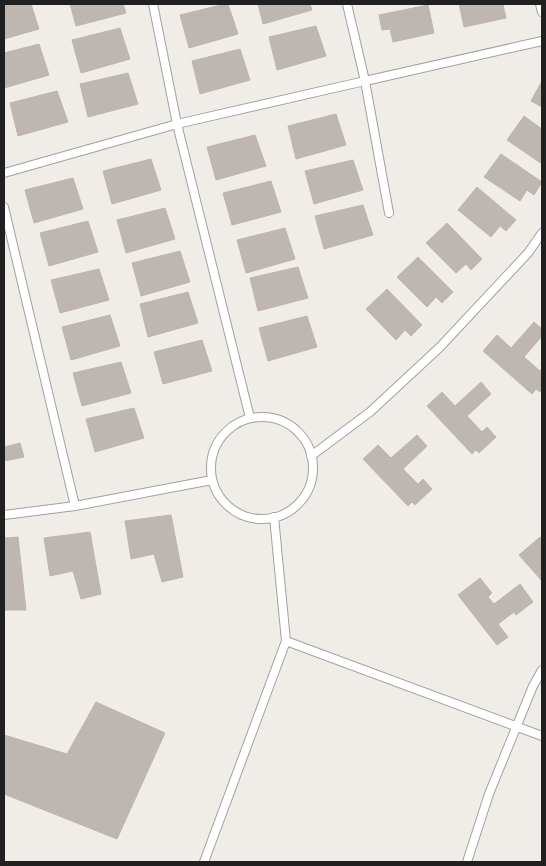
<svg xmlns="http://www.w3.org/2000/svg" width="546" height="866" font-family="'IBM Plex Sans',sans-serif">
  <rect width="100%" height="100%" fill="#f0ede8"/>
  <g fill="#bdb6b1" stroke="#c0b5ac">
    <path d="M7,4H31L39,29L4,39V5Z"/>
    <path d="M70,4H123L126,13L76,26Z"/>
    <path d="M225,4H228L238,34L189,48L180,15Z"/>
    <path d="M258,4H310L312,10L263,24Z"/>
    <path d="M459,4H508L503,5L506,18L464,27Z"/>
    <path d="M428,5L434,33L393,42L390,29L382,30L379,15Z"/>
    <path d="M316,26L326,56L277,70L269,37Z"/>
    <path d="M120,28L130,59L81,73L72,40Z"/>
    <path d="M39,44L49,75L4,88V53Z"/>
    <path d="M240,49L250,80L200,94L192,61Z"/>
    <path d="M128,73L138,104L88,117L80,84Z"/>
    <path d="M542,81V107L531,101Z"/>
    <path d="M57,91L68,122L18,136L10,103Z"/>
    <path d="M336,114L346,145L296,159L288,126Z"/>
    <path d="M524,116L542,129V164L507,140Z"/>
    <path d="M255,135L266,166L216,180L207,147Z"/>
    <path d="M501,154L542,182L534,195L527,190L520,201L484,177Z"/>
    <path d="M151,159L161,190L112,204L103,171Z"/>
    <path d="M353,160L363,190L314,204L305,171Z"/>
    <path d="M73,178L83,209L34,223L25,190Z"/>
    <path d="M271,181L281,212L232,225L223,193Z"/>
    <path d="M477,187L516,220L506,231L500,226L491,237L458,210Z"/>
    <path d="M363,205L373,235L324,249L315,216Z"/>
    <path d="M165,208L175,239L126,253L117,220Z"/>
    <path d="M88,221L98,252L49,266L40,233Z"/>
    <path d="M447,223L482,259L471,270L466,264L456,273L426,243Z"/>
    <path d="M285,228L295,259L246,273L237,240Z"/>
    <path d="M180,251L190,282L141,296L132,263Z"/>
    <path d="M418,257L453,292L442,303L436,297L427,307L397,277Z"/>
    <path d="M298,267L308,298L258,311L250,278Z"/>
    <path d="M99,269L109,300L60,313L51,280Z"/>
    <path d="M387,289L422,325L411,336L405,330L396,340L366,309Z"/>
    <path d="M188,292L198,323L148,337L140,304Z"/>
    <path d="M110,315L120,346L71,360L62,327Z"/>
    <path d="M307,316L317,347L268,361L259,328Z"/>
    <path d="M534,322L542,329V336L524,357L540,371L542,368V389L540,392L536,389L532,394L483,351L497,335L511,348Z"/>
    <path d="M202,340L212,371L163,384L154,352Z"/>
    <path d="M121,362L131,393L82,406L73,373Z"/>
    <path d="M481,382L491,394L467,416L482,432L487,427L496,437L479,453L476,450L472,454L427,406L442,392L455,406Z"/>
    <path d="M134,408L144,438L95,452L86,419Z"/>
    <path d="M417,435L427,446L403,469L418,484L423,479L432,489L415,505L412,502L408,506L363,459L378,445L391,458Z"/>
    <path d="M20,443L24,457L4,461V445V447Z"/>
    <path d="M171,515L183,577L162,582L154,554L131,559L125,521Z"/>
    <path d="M90,532L101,594L81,599L73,571L50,576L44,538Z"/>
    <path d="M18,537L26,610H4V538Z"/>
    <path d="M540,537L542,539V581L519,555Z"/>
    <path d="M480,578L492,593L488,597L494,604L520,584L533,602L516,615L514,612L498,624L508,637L497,645L458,595Z"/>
    <path d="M96,702L165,733L117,839L4,794V735L67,754Z"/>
  </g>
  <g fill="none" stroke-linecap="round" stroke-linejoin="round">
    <defs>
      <g id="lane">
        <path d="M153,4L177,124L250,418"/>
        <path d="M347,4L365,81L542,41"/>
        <path d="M540,4L542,12"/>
        <path d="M4,173L177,124L365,81L389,213"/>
        <path d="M4,207L75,506L212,480"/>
        <circle cx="262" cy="468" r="51"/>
        <path d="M311,456L370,412L440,347L528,253L542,233"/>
        <path d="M4,515L75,506"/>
        <path d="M286,641L542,736"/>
        <path d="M204,862L286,641L274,517"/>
        <path d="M467,862L489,794L533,686L542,670"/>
      </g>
    </defs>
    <use href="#lane" stroke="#a1a1a1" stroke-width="10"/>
    <use href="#lane" stroke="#fff" stroke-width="8"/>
  </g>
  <rect width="546" height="866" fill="none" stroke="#202020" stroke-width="10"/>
</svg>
